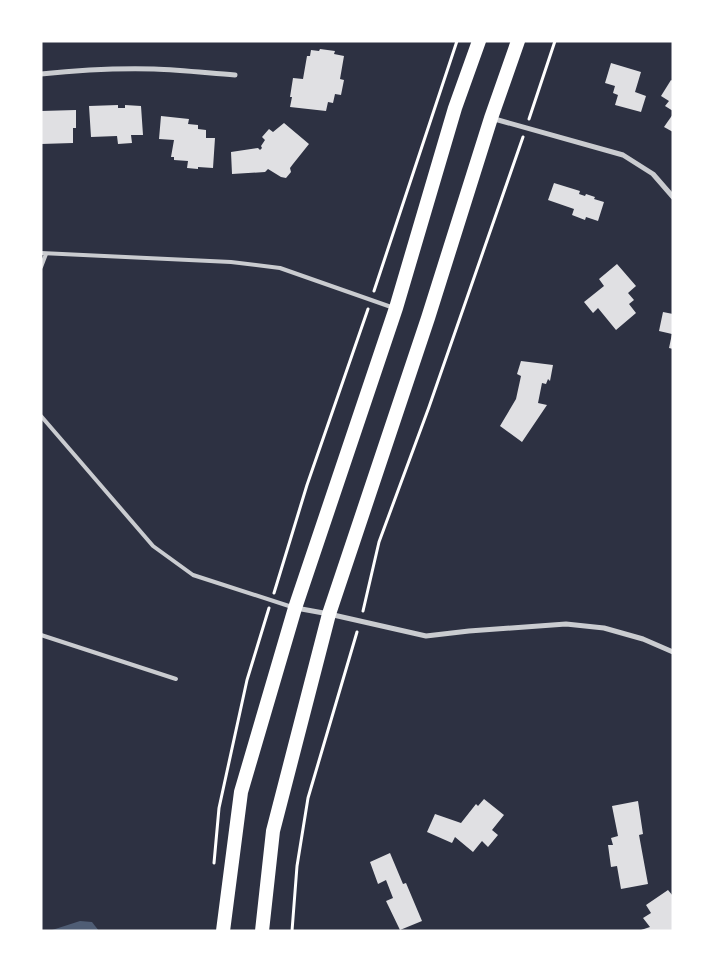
<svg xmlns="http://www.w3.org/2000/svg" width="714" height="972" font-family="Helvetica,sans-serif">
  <rect width="100%" height="100%" fill="#2d3142"/>
  <path fill="#4f5d75" d="M80,921L92,922L99,931H49Z"/>
  <g fill="#e0e0e3">
    <path d="M320,49L335,51L334,54L344,56L340,79L344,80L341,95L335,94L333,103L328,102L326,111L290,107L292,97H290L293,78L303,79L307,56H310L311,50L319,51Z"/>
    <path d="M611,63L641,72L635,92L646,96L641,112L615,105L618,95L613,93L615,86L605,83Z"/>
    <path d="M671,80L673,81V111L665,106L669,101L661,96Z"/>
    <path d="M118,105V108H125V105L141,106L143,135H131L132,143L118,144L117,136L91,137L89,106Z"/>
    <path d="M76,110V128H73V143L41,144V111Z"/>
    <path d="M673,114V132L664,127Z"/>
    <path d="M161,116L189,119L188,124L198,125V129L206,130V138H215L213,168L198,167V169L187,168L188,161L174,160V157H171L174,140L159,139Z"/>
    <path d="M284,123L309,144L293,164L290,168L291,172L286,178L281,177L268,169L265,172L232,174L231,152L258,148L260,150L262,148L261,146L265,140L262,137L269,129L273,132Z"/>
    <path d="M554,183L580,191L579,194L585,196L586,194L595,197L594,199L604,202L598,221L586,217L585,220L572,215L574,209L548,200Z"/>
    <path d="M617,264L636,286L628,293L634,300L629,304L636,313L616,330L598,308L593,313L584,302L604,286L599,279Z"/>
    <path d="M663,312L673,314V349L669,348L672,334L659,331Z"/>
    <path d="M521,361L553,365L550,381L548,379L546,384L542,383L538,403L547,405L522,442L500,426L516,399L521,376L517,374Z"/>
    <path d="M484,799L504,815L492,830L498,835L488,847L482,841L473,852L455,837L452,843L427,832L435,814L461,823L476,804L478,806Z"/>
    <path d="M638,801L643,834L639,835L648,884L621,889L617,866L611,867L608,845H613L611,838L618,836L612,806Z"/>
    <path d="M390,853L403,884L406,883L422,921L400,930L386,901L393,898L386,880L378,884L370,862Z"/>
    <path d="M668,890L673,896V931H638L650,927L643,918L651,913L646,905Z"/>
  </g>
  <g fill="none" stroke-linecap="round" stroke-linejoin="round">
    <g stroke="#fff" stroke-width="3">
      <path d="M529,119L555,41"/>
      <path d="M374,291L457,41"/>
      <path d="M274,593L307,485L368,309"/>
      <path d="M363,611L379,542L429,407L523,137"/>
      <path d="M214,863L219,808L247,680L269,608"/>
      <path d="M292,931L297,866L308,798L357,632"/>
    </g>
    <g stroke="#caccd0" stroke-width="4">
      <path d="M41,253L231,262L280,268L394,308"/>
      <path d="M41,267L46,254"/>
      <path d="M41,416L153,546L193,575L292,607"/>
      <path d="M41,635L176,679"/>
    </g>
    <g stroke="#caccd0" stroke-width="5">
      <path d="M41,74C79,70 116,68 154,69C181,70 208,73 235,75"/>
      <path d="M491,118L623,155L653,174L673,197"/>
      <path d="M296,608L329,614L426,636L469,631L566,624L604,628L643,639L673,652"/>
    </g>
    <g stroke="#fff" stroke-width="14">
      <path d="M223,931L241,792L295,608L396,308L455,108L479,41"/>
      <path d="M262,931L273,831L329,614L428,318L491,118L518,41"/>
    </g>
  </g>
  <rect width="714" height="972" fill="none" stroke="#ffffff" stroke-width="85"/>
</svg>
